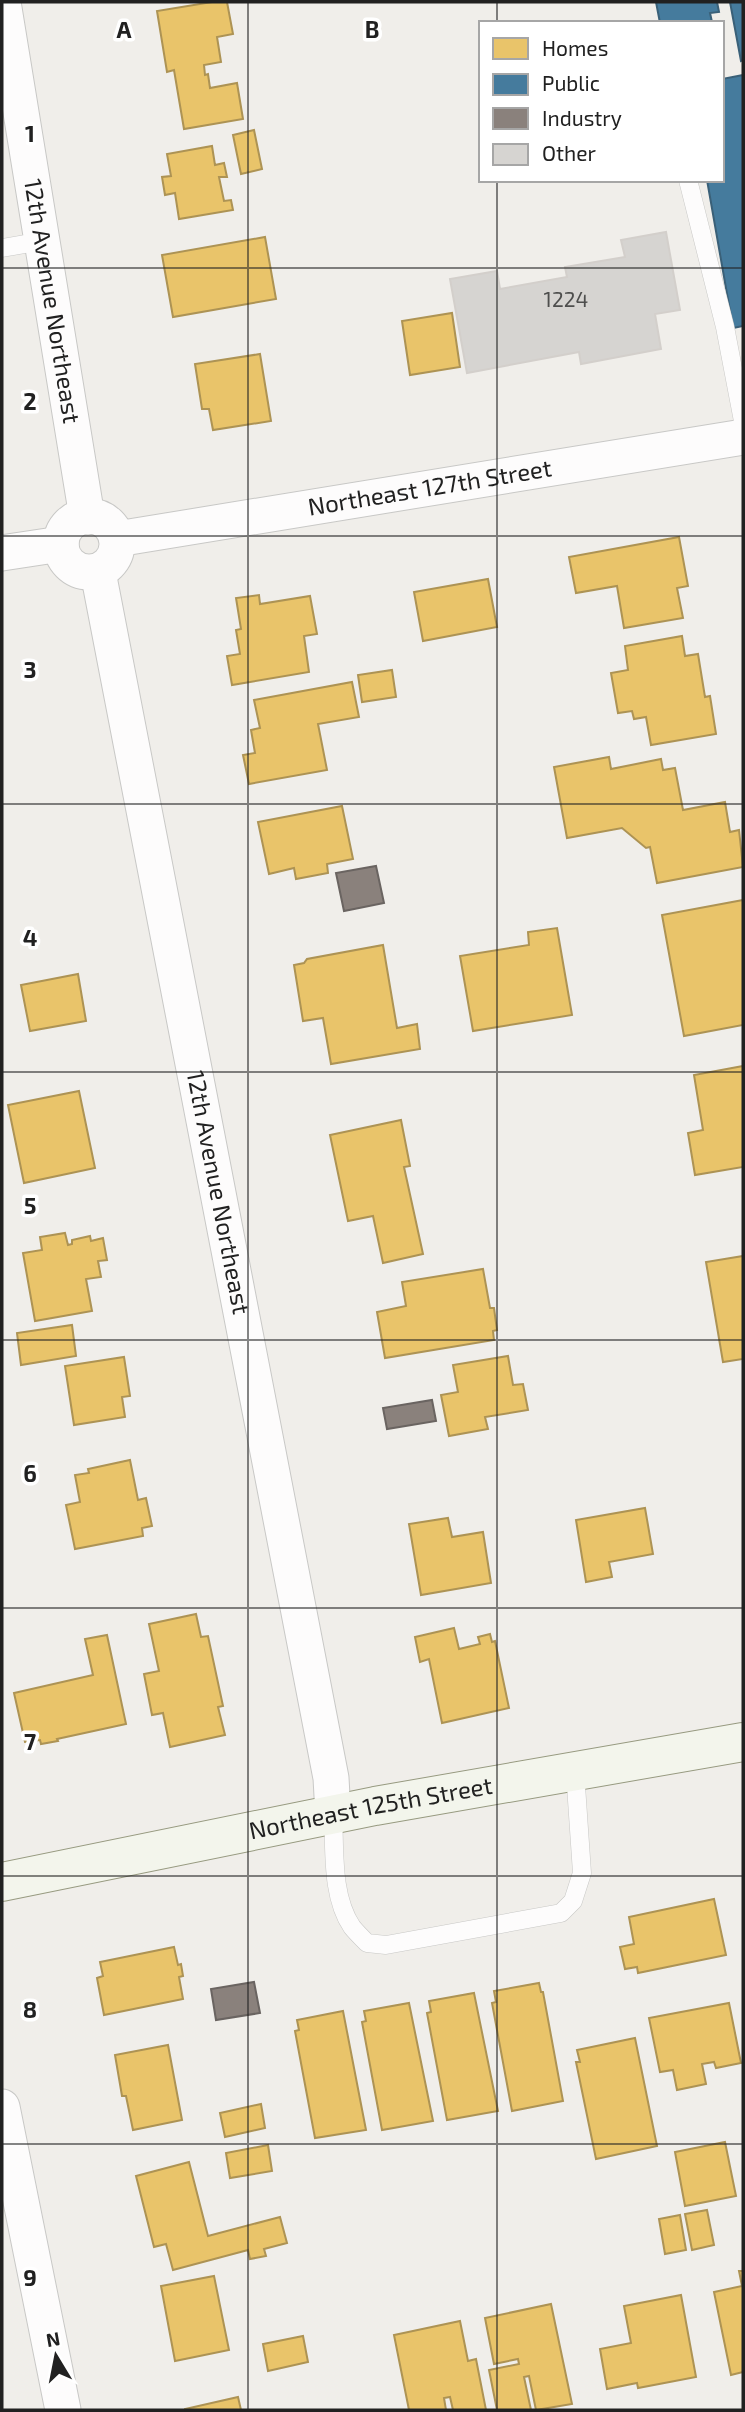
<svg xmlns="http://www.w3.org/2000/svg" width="745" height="2412" font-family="'Exo 2',sans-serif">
  <rect width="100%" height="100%" fill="#f0eeea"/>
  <g fill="#e9c46a" stroke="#ad9354" stroke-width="2">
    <path d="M212,2H227L233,34L217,37L221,62L204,65L205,75L208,74L210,88L237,83L243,119L184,129L174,70L167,72L157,11Z"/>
    <path d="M254,130L262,169L241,174L233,135Z"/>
    <path d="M212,146L215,165L224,163L227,177H219L224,201L231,200L233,210L179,219L175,193L165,195L162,177L171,176L167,154Z"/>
    <path d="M265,237L276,299L173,317L162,255Z"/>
    <path d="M452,313L460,367L410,375L402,321Z"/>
    <path d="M260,354L271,421L213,430L209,409H202L195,364Z"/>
    <path d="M679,537L688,586L677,588L683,618L624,628L617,586L576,593L569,557Z"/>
    <path d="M488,579L497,627L423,641L414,592Z"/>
    <path d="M259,595L260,604L310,596L317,634L304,636L309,672L232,685L227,656L240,654L236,630L241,629L236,598Z"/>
    <path d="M682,636L685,656L698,654L705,697L710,696L716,734L651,745L646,717L634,719L632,711L618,713L611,673L628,670L625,646Z"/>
    <path d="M392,670L396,697L362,702L358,675Z"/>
    <path d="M352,682L359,717L318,724L327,770L249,784L243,755L255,753L251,730L260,728L254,700Z"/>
    <path d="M609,757L611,769L661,759L663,770L675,768L683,810L725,802L730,832L739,830L743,867L657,883L650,847L646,848L622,828L567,838L554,767Z"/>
    <path d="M342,806L353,859L327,864L328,873L296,879L294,868L269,874L258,822Z"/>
    <path d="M743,900V1025L684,1036L662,915Z"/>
    <path d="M557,928L572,1015L473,1031L460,956L529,945L528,932Z"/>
    <path d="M383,945L397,1028L417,1024L420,1049L331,1064L323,1018L303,1021L294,965L304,963L307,959Z"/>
    <path d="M78,974L86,1021L30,1031L21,985Z"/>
    <path d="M743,1066V1167L695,1175L688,1133L703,1130L694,1075Z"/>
    <path d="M79,1091L95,1168L24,1183L8,1105Z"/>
    <path d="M401,1120L410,1166L404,1167L423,1254L383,1263L373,1216L348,1221L330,1135Z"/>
    <path d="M65,1233L68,1245L72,1244V1240L90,1236L91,1241L103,1238L107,1260L98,1261L101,1277L86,1279L92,1311L35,1321L23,1253L42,1250L40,1237Z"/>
    <path d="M743,1256V1359L723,1362L706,1262Z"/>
    <path d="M483,1269L490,1308H494L497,1330L493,1331L494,1340L385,1358L377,1312L406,1306L402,1282Z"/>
    <path d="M72,1325L76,1356L21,1365L17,1333Z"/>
    <path d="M508,1356L513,1385L523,1384L528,1410L485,1417L488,1429L449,1436L441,1395L458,1392L453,1365Z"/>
    <path d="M124,1357L130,1396L122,1397L125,1417L74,1425L65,1366Z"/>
    <path d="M130,1460L138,1500L146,1498L152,1526L142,1528L143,1536L75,1549L66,1505L80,1502L75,1475L89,1473L88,1469Z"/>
    <path d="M645,1508L653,1554L609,1562L612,1577L586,1582L576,1520Z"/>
    <path d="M448,1518L452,1537L483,1532L491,1583L421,1595L409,1524Z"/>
    <path d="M196,1614L201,1637L208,1636L223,1706L218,1707L225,1735L170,1747L163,1713L152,1715L144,1674L159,1671L149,1624Z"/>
    <path d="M454,1628L459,1649L480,1644L478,1637L490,1634L492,1642L495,1641L509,1708L442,1723L429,1659L420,1662L415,1637Z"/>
    <path d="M107,1635L126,1724L57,1739L58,1741L41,1744L40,1740L25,1742L14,1693L93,1675L85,1639Z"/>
    <path d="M714,1899L726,1955L638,1973L637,1967L625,1969L620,1947L634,1944L629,1917Z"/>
    <path d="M174,1947L178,1965L181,1964L183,1976L179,1977L183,1999L104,2015L97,1978L103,1976L100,1962Z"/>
    <path d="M539,1983L541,1992H543L563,2101L512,2111L492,2003L496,2002L494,1991Z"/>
    <path d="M474,1993L498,2111L447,2120L427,2013L431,2012L429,2001Z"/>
    <path d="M409,2003L433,2121L382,2130L362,2022L366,2021L364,2011Z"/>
    <path d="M729,2003L741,2063L716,2068L714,2062L702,2064L706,2084L677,2090L673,2070L660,2072L649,2018Z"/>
    <path d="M343,2011L366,2130L315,2138L295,2031L299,2030L297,2020Z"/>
    <path d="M635,2038L657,2146L596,2159L576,2062H580L577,2050Z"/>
    <path d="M168,2045L182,2120L133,2130L126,2096H122L115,2055Z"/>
    <path d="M261,2104L265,2128L225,2137L220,2113Z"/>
    <path d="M725,2142L736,2196L685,2206L675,2152Z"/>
    <path d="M268,2145L272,2171L230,2178L226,2153Z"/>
    <path d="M189,2162L208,2236L280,2217L287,2243L264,2249L266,2256L250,2259L248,2250L173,2270L166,2244L154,2247L136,2176Z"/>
    <path d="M707,2210L714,2245L692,2250L685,2214Z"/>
    <path d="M680,2215L686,2250L665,2254L659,2219Z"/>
    <path d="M739,2271H743V2372L731,2375L714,2292L742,2286Z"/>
    <path d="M214,2276L229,2350L175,2361L161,2286Z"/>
    <path d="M681,2295L696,2377L638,2388L637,2383L607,2389L600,2349L631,2343L624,2306Z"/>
    <path d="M551,2304L572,2404L536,2410L529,2376L524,2377L531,2410H497L489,2370L519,2364L518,2359L494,2364L485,2318Z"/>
    <path d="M460,2321L468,2361L476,2359L486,2410H453L450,2397L444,2398L446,2410H409L394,2335Z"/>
    <path d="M303,2336L308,2362L268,2371L263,2344Z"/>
    <path d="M238,2397L241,2410H185V2409Z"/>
  </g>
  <g fill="#457b9d" stroke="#3a6078" stroke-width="2">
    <path d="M656,2H717L719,12L710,13L712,22L660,23Z"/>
    <path d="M730,2H743V60L741,61Z"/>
    <path d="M743,75V326L733,328L707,180H722V79Z"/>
  </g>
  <g fill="#8a817c" stroke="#6a6461" stroke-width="2">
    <path d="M376,866L384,903L344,911L336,873Z"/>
    <path d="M432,1400L436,1421L387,1429L383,1408Z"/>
    <path d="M254,1982L260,2013L216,2020L211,1989Z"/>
  </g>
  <path fill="#d6d4d1" stroke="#d3cfcb" stroke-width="2" d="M666,232L680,310L655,314L661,349L581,364L579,352L467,373L450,279L497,271L500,289L567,277L565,267L625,257L621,240Z"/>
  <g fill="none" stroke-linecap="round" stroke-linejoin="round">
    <defs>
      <g id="service">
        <path d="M688,180L725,327L743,421"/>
        <path d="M2,248L42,241"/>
        <path d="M333,1814C335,1850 331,1896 352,1927C356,1932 362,1938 367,1943L386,1945L561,1913L573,1901L582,1873L575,1771"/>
      </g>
      <g id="minor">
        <path id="s1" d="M3,2L87,517"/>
        <circle cx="89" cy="544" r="28"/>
        <path id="s2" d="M117,539L743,437"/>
        <path d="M2,553L61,544"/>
        <path id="s3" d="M98,572L331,1778L333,1814"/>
        <path d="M2,2107L63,2410"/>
      </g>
      <g id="secondary">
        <path id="s4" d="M2,1882L375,1806L743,1742"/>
      </g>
    </defs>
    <use href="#service" stroke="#c8c8c6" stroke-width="19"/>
    <use href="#minor" stroke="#c8c8c6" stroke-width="37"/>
    <use href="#secondary" stroke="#979a80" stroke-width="40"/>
    <use href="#service" stroke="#fdfcfc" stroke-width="18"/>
    <use href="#minor" stroke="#fdfcfc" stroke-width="35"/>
    <use href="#secondary" stroke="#f3f5ec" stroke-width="38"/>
  </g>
  <path fill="none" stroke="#212121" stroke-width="2" stroke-opacity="0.55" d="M248,2V2410M497,2V23M497,180V2410M2,268H743M2,536H743M2,804H743M2,1072H743M2,1340H743M2,1608H743M2,1876H743M2,2144H743"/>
  <g text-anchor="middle" stroke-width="7" stroke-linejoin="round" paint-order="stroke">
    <g font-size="21" fill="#4e4e4d">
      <text x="566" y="307">1224</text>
    </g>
    <g font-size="24" fill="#212121" stroke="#fff">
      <text dy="8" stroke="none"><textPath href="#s1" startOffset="303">12th Avenue Northeast</textPath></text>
      <text dy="8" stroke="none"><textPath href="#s2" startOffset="317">Northeast 127th Street</textPath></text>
      <text dy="8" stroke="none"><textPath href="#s3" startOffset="632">12th Avenue Northeast</textPath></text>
      <text dy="8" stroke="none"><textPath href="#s4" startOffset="376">Northeast 125th Street</textPath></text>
    </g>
  </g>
  <g font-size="23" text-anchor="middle" font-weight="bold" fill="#212121" stroke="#fff" stroke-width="7" stroke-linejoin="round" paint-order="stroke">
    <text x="124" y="38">A</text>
    <text x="372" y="38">B</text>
    <text x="30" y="142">1</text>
    <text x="30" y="410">2</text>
    <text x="30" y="678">3</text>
    <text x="30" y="946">4</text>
    <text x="30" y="1214">5</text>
    <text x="30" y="1482">6</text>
    <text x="30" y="1750">7</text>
    <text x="30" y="2018">8</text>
    <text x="30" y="2286">9</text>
  </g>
  <rect width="745" height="2412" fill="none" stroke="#212121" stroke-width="7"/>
  <rect x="479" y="21" width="245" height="161" fill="#ffffff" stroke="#a6a6a6" stroke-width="2"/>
  <rect x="493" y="38" width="35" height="21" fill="#e9c46a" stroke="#a6a6a6" stroke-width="2"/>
  <text x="542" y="56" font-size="21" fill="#212121">Homes</text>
  <rect x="493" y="74" width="35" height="21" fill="#457b9d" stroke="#a6a6a6" stroke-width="2"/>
  <text x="542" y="91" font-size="21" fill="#212121">Public</text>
  <rect x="493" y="108" width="35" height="21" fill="#8a817c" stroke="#a6a6a6" stroke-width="2"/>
  <text x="542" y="126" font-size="21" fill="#212121">Industry</text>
  <rect x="493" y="144" width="35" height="21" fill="#d6d4d1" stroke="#a6a6a6" stroke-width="2"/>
  <text x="542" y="161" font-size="21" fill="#212121">Other</text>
  <g transform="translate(56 2356) rotate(350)" stroke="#ffffff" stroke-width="5" paint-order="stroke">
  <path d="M0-5L12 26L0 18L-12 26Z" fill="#212121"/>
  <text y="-10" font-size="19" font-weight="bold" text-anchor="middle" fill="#212121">N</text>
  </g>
</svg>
